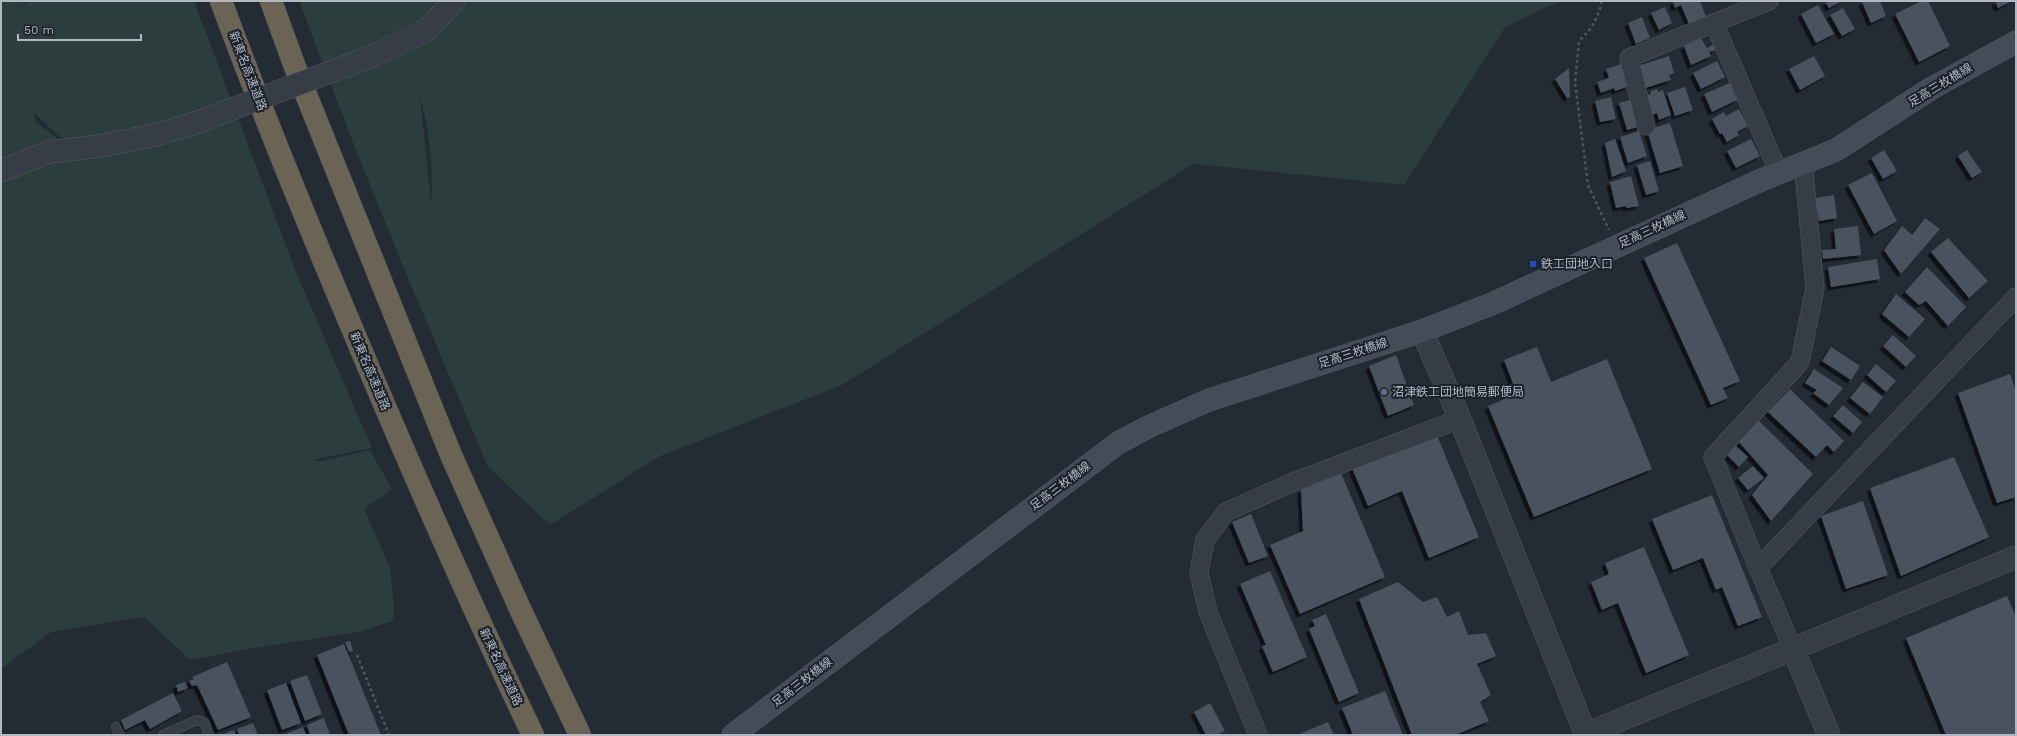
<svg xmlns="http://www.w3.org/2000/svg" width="2017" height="736" font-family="'Work Sans','Noto Sans JP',sans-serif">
  <defs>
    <filter id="shadow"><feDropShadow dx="-3.5" dy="3.5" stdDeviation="0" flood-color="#0009"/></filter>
  </defs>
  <rect width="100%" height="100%" fill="#232b35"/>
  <g fill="#2c3d3d" fill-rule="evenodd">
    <path d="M1,1H26L21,7L29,1H194L296,272L372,448L311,460L321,461L370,450L392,489L364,509L390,567L394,607L393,621L358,632L247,649L190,660L144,617L51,632L1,669ZM33,112L86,161L36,122Z"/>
    <path d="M299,1H1560L1505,27L1404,185L1193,164L842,385L660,456L550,525L488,467L402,264L352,140ZM420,96C429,129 434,169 431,203Z"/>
  </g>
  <g fill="#4a525f" filter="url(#shadow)">
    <path d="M1673,1H1700L1706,17L1689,24L1681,5L1675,8Z"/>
    <path d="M1825,1H1842L1829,8Z"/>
    <path d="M1865,1H1880L1886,16L1871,23L1862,2Z"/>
    <path d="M1921,1H1928L1950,46L1919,62L1895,14Z"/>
    <path d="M1995,1H2012L1998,8Z"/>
    <path d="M1818,5L1834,34L1816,43L1801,14Z"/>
    <path d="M1665,7L1672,23L1659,30L1651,13Z"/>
    <path d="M1843,8L1855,29L1842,36L1830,15Z"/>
    <path d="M1642,17L1650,38L1636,44L1628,23Z"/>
    <path d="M1701,38L1707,48L1713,45L1716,50L1709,52L1711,56L1691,65L1684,46Z"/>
    <path d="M1669,56L1674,73L1669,75L1671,80L1645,88L1638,66Z"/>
    <path d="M1814,56L1825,76L1800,90L1789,69Z"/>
    <path d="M1717,61L1725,77L1701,89L1693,73Z"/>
    <path d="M1621,64L1629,86L1615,91L1614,88L1601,93L1597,82L1609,78L1606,69Z"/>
    <path d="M1569,68L1570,97L1567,98L1555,79Z"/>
    <path d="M1730,83L1737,100L1712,112L1704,94Z"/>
    <path d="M1685,87L1693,110L1675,116L1667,93Z"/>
    <path d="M1657,89L1658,92L1663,90L1671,115L1659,120L1657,113L1652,115L1647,95L1651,94V91Z"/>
    <path d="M1611,97L1616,119L1600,122L1595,101Z"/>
    <path d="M1633,99L1641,126L1627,130L1619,103Z"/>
    <path d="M1739,109L1748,126L1737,132L1739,135L1727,142L1722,133L1720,134L1712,119L1724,112L1726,116Z"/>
    <path d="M1670,123L1683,166L1660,173L1647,130Z"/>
    <path d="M1639,131L1647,156L1628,163L1620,137Z"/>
    <path d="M1615,139L1626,171L1612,177L1605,143Z"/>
    <path d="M1751,139L1760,156L1736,168L1727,151Z"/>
    <path d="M1884,150L1897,171L1883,179L1871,158Z"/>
    <path d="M1967,150L1982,172L1972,178L1958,156Z"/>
    <path d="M1650,161L1659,191L1646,195L1637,165Z"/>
    <path d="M1872,173L1897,221L1874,234L1848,185Z"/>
    <path d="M1631,176L1639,206L1627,208L1625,206L1616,208L1610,182Z"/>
    <path d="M1834,195L1837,218L1819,221L1815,198Z"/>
    <path d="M1925,218L1940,229L1901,274L1884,250L1902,226L1912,235Z"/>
    <path d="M1858,226L1861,255L1823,259L1822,250L1836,249L1834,229Z"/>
    <path d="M1948,238L1988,281L1969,298L1931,252Z"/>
    <path d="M1677,243L1740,381L1723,388L1728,398L1711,405L1644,258Z"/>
    <path d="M1877,259L1880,279L1831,287L1828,267Z"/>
    <path d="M1927,267L1966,307L1948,326L1926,301L1919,305L1905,292Z"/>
    <path d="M1896,294L1925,319L1909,337L1882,314Z"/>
    <path d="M1893,335L1916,356L1906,367L1883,346Z"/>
    <path d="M1537,347L1551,382L1607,359L1652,469L1534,517L1488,406L1517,394L1504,360Z"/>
    <path d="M1831,347L1860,366L1851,380L1822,361Z"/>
    <path d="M1396,355L1414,405L1388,416L1369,366Z"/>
    <path d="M1876,364L1896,381L1886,392L1867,375Z"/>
    <path d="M1814,369L1843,388L1829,405L1813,393L1817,390L1805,383Z"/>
    <path d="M2010,374L2016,392V497L1997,503L1958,393Z"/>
    <path d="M1863,382L1883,397L1870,414L1850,398Z"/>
    <path d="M1790,389L1844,441L1834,452L1827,445L1816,457L1768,412Z"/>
    <path d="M1843,405L1862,422L1853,433L1833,416Z"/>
    <path d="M1759,421L1813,474L1771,521L1752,495L1768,475L1739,442Z"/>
    <path d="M1436,433L1479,537L1429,558L1402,491L1368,506L1352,468Z"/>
    <path d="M1736,446L1748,457L1739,467L1727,455Z"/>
    <path d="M1954,457L1989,537L1901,576L1870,488Z"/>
    <path d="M1753,466L1764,478L1748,490L1738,478Z"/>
    <path d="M1341,473L1385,577L1300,614L1270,545L1303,531L1301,490Z"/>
    <path d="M1712,495L1762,617L1738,626L1722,587L1716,590L1703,558L1673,570L1652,519Z"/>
    <path d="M1863,501L1888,575L1846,589L1821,516Z"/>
    <path d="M1251,514L1268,556L1249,563L1232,522Z"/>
    <path d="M1644,547L1689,655L1646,673L1618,603L1602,610L1591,582L1609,574L1605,563Z"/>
    <path d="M1270,571L1307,657L1273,672L1262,646L1266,645L1240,584Z"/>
    <path d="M1398,582L1423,602L1437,597L1447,617L1459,611L1468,635L1486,633L1496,656L1477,664L1491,695L1480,702L1489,721L1455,735H1412L1359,599Z"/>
    <path d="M2007,596L2016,617V735H1946L1906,638Z"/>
    <path d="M1326,614L1359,693L1339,702L1309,629L1315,626L1312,620Z"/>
    <path d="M350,641L353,651L349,652L345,642Z"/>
    <path d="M344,644L381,735H349L317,655Z"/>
    <path d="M227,662L251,717L218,730L197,685L192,686L189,681L194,679L192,677Z"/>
    <path d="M307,675L322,714L305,721L290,681Z"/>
    <path d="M185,682L188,688L178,692L176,685Z"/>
    <path d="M286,683L301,723L282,730L267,690Z"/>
    <path d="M1385,691L1403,735H1353L1342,708Z"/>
    <path d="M173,693L182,711L150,729L145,720L125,730L121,720Z"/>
    <path d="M1210,703L1225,731L1217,735H1206L1194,712Z"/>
    <path d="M324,718L330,735H310L307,725Z"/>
    <path d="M1328,722L1334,735H1297Z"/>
    <path d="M253,723L258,735H239L237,729Z"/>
    <path d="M303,727L306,735H283Z"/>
    <path d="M234,730L236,735H221Z"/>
  </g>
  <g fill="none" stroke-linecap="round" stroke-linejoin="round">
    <defs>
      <g id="service">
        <path d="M116,727L120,735"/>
        <path d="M163,735L197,720L205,723L209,735"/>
      </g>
      <g id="minor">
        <path d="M1769,1L1714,23L1779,173"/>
        <path d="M1646,126L1629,58L1714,23"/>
        <path d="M1758,568L1713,457L1800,362L1815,288L1804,172L1800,165"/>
        <path d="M1793,649L1758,568L2016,297"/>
        <path d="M1258,735L1208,612L1199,572L1205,540L1226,512L1291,483L1460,419"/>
      </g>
      <g id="tertiary">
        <path d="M375,55L427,30L454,1"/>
        <path d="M1,171L49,152L100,146L159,134L198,122"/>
        <path d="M1422,331L1460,419L1586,735"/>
        <path d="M1793,649L1829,735"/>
        <path d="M1584,735L2016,557"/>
      </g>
      <path id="secondary" d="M733,735L1118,443L1148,427L1209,400L1422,331L1494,303L1759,181L1836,150L1932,88L2016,42"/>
      <g id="motorway">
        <path d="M221,1C261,109 304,215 349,321C407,460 468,599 533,735"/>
        <path d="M271,1L295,67L451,455L521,611L580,735"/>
      </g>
    </defs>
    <use href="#service" stroke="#545a64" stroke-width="10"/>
    <use href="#minor" stroke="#545a64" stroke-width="19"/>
    <use href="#tertiary" stroke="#545a64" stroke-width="23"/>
    <use href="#secondary" stroke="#545a64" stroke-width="23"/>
    <use href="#motorway" stroke="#414751" stroke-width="23"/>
    <g stroke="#4a585b" stroke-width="2.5" stroke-dasharray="3 3" stroke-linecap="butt">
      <path d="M1602,1C1598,18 1592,29 1579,41L1575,82L1588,185L1609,230"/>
      <path d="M357,655L389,735"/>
    </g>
    <use href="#service" stroke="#363d46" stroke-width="9"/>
    <use href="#minor" stroke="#363d46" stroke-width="18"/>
    <use href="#tertiary" stroke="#363d46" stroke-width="22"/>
    <use href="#secondary" stroke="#454c59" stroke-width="22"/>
    <use href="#motorway" stroke="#6b6354" stroke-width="22"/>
    <defs>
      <path id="tertiary-bridge" d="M198,122L375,55"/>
    </defs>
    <use href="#tertiary-bridge" stroke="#545a64" stroke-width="23" stroke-linecap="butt"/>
    <use href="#tertiary-bridge" stroke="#363d46" stroke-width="22"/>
  </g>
  <rect fill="#1a4fb4" stroke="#1c222b" stroke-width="1.5" x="1529" y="260" width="8" height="8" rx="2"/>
  <circle fill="#5c6f8a" stroke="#1c222b" stroke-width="1.5" cx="1384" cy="392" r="4"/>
  <g text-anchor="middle" stroke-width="4" stroke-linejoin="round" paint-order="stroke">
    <g font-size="12" fill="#b1b7c3" stroke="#1c222b">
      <text transform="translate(248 71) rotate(69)" y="4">新東名高速道路</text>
      <text transform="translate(1940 85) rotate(-31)" y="4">足高三枚橋線</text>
      <text transform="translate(1652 229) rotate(-25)" y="4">足高三枚橋線</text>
      <text transform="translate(1353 353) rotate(-18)" y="4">足高三枚橋線</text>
      <text transform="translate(370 371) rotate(67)" y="4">新東名高速道路</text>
      <text transform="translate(1060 486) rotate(-37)" y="4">足高三枚橋線</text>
      <text transform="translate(501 667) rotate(65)" y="4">新東名高速道路</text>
      <text transform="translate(802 682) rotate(-38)" y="4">足高三枚橋線</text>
    </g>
    <g font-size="12" fill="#b1b7c3" stroke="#1c222b" text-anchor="start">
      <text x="1541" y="268">鉄工団地入口</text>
      <text x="1392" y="396">沼津鉄工団地簡易郵便局</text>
    </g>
  </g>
  <rect width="2017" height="736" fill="none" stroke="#b1b7c3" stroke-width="4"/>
  <path d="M18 34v6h123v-6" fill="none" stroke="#b1b7c3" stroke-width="2"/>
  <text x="24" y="34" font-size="12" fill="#b1b7c3" stroke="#1c222b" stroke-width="3" paint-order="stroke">50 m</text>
</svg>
